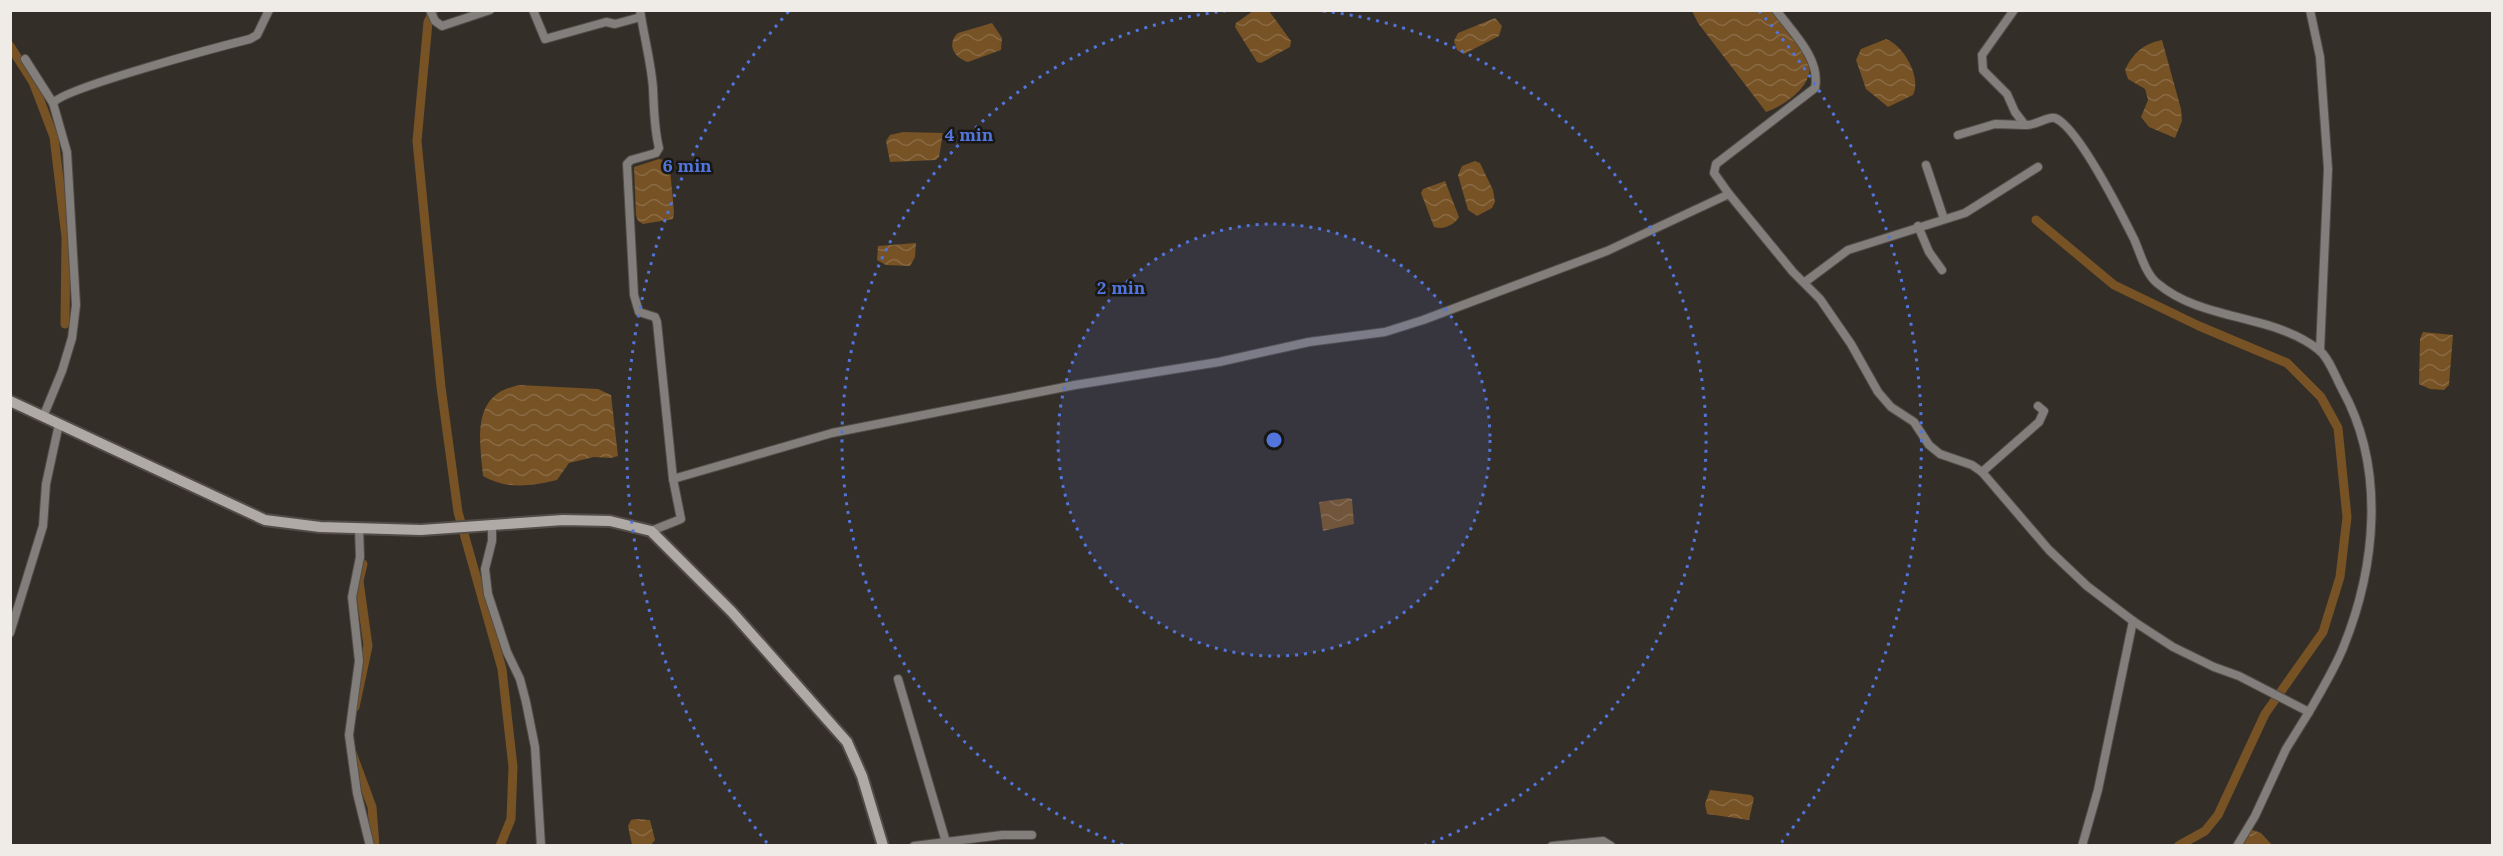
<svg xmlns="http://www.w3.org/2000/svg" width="2503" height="856" font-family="Lora,serif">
  <defs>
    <pattern id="water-waves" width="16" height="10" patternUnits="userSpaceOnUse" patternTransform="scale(1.5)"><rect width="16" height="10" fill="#765225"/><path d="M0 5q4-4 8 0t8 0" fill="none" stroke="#8a6b45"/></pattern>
  </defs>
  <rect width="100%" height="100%" fill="#342e28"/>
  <g fill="url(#water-waves)">
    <path d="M1253,11H1269L1291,41L1290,47L1261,63L1257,62L1235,27L1236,23Z"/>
    <path d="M1692,11H1774C1784,24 1799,38 1806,53C1821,81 1788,104 1766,112L1698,23Z"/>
    <path d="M1495,18L1502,26L1499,36L1464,54L1457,50L1454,41L1458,33Z"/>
    <path d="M992,23L1002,38L1001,50L968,62C954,58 946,44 958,33Z"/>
    <path d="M1886,39C1903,45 1922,77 1913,95L1888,107L1866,89L1856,60L1861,49Z"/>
    <path d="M2162,40L2181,109L2182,121L2175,138L2149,127L2141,117L2148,100L2145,89L2128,79L2125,70C2132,54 2144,43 2162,40Z"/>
    <path d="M903,132L943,133L939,157L936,160L890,162L886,141L890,135Z"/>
    <path d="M659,159L667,161L670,169L674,212L673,219L643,224L638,221L636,215L634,167Z"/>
    <path d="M1475,161L1480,163L1493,190L1495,202L1492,208L1477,216L1468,210L1458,175L1462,166Z"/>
    <path d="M1445,181L1459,217C1454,225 1444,230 1434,227L1421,193L1423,189Z"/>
    <path d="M916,243L915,257L910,266L886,265L877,260L878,246Z"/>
    <path d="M2423,332L2453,335L2449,385L2444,390L2430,389L2419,384L2420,339Z"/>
    <path d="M519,385L598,389L611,395L618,456L611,458L594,457L569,463L557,480C531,486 507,490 483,476C481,451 473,411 497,394C503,389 512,387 519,385Z"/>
    <path d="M1348,498L1352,499L1354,524L1323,531L1319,502Z"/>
    <path d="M1710,790L1751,795L1754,798L1749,820L1707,814L1705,804Z"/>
    <path d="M636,819L650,820L655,840L651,845H632L628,826L631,820Z"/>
    <path d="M2250,829L2261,833L2272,845L2241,846Z"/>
  </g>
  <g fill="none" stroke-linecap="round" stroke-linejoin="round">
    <g stroke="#765225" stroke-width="9">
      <path d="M434,10L428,22L417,141L441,387L458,512L502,669L513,767L511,819L500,846"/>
      <path d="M10,46L33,82L54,137L66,237L65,324"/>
      <path d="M2036,220L2114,285L2199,326L2287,363L2321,397L2338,428L2347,517L2340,577L2323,632L2265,714L2218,815L2205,831L2178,846"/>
      <path d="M355,707L368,646L359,581L363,564"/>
      <path d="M351,750L372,807L375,846"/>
    </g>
    <defs>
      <g id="street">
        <path d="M430,10L435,21L442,26L490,10"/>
        <path d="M533,10L545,39L606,22L615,24L641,17"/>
        <path d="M640,10C644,37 651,62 653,88C654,109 654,128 659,148L656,153L631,160L627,164L634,295L639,312L655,317L657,322L673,479L681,519L651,531"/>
        <path d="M2014,10L1982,55L1983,70L2007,94L2015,112L2025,125C2036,126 2047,116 2055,118C2078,127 2122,215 2134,239C2140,252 2145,273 2157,283C2203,322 2272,313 2319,350C2329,358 2336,378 2342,389C2386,468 2376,567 2343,648C2334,670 2321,691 2309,712"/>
        <path d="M2310,10L2320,57L2328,169L2320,351"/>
        <path d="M25,59L53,103"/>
        <path d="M1958,135L1995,124L2025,125"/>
        <path d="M1926,165L1944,219"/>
        <path d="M1729,194L1714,173L1716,164L1815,88C1821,59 1793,33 1776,10"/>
        <path d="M1918,226L1929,252L1942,270"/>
        <path d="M1805,282L1848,250L1965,213L2038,167"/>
        <path d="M43,417L62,371L72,338L76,305L67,152L53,103C64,88 222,46 250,39L257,35L269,10"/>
        <path d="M1982,472L2039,422L2044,411L2038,406"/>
        <path d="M673,479L832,433L1075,385L1219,362L1309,342L1385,332L1423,320L1607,251L1729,194L1793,272L1820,299L1851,344L1878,392L1891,407L1914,422L1929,445L1940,454L1972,465L1982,472L2049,550L2087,586L2133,621L2173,647L2214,667L2239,676L2309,712L2286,749L2255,816L2237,846"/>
        <path d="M492,524V541L485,569L488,594L507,652L520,679L526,702L535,747L541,846"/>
        <path d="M359,528L360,557L352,597L359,661L349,735L357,793L370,846"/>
        <path d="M10,633L43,526L46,484L59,424"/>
        <path d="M898,679L946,842"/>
        <path d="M914,846L1002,835H1032"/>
        <path d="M1552,846L1603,841L1611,846"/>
        <path d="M2082,846L2098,790L2133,621"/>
      </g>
      <path id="secondary" d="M10,401L265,520L320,527L421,530L563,520L610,521L651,531L732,612L847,742L862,776L883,846"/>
    </defs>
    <use href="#street" stroke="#524c47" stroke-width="10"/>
    <use href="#secondary" stroke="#524c47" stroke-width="14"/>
    <use href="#street" stroke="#817e7b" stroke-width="8"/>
    <use href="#secondary" stroke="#afaaa5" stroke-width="10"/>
  </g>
  <circle cx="1274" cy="440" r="216" fill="#5275dc" fill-opacity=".12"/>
  <g fill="none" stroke="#5275dc" stroke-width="3" stroke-dasharray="3 6">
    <circle cx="1274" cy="440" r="216"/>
    <path d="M1123 845A432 432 0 0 1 1225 11M1323 11A432 432 0 0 1 1425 845"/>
    <path d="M767 843A648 648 0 0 1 789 11M1759 11A648 648 0 0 1 1781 843"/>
  </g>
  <circle cx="1274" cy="440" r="9" fill="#5275dc" stroke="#191714" stroke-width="3"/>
  <g font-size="18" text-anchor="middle" font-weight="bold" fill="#5275dc" stroke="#191714" stroke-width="5" stroke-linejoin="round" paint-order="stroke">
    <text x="969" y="141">4 min</text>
    <text x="687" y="172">6 min</text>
    <text x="1121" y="294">2 min</text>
  </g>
  <rect width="2503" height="856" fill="none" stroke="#efebe7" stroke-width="24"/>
</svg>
